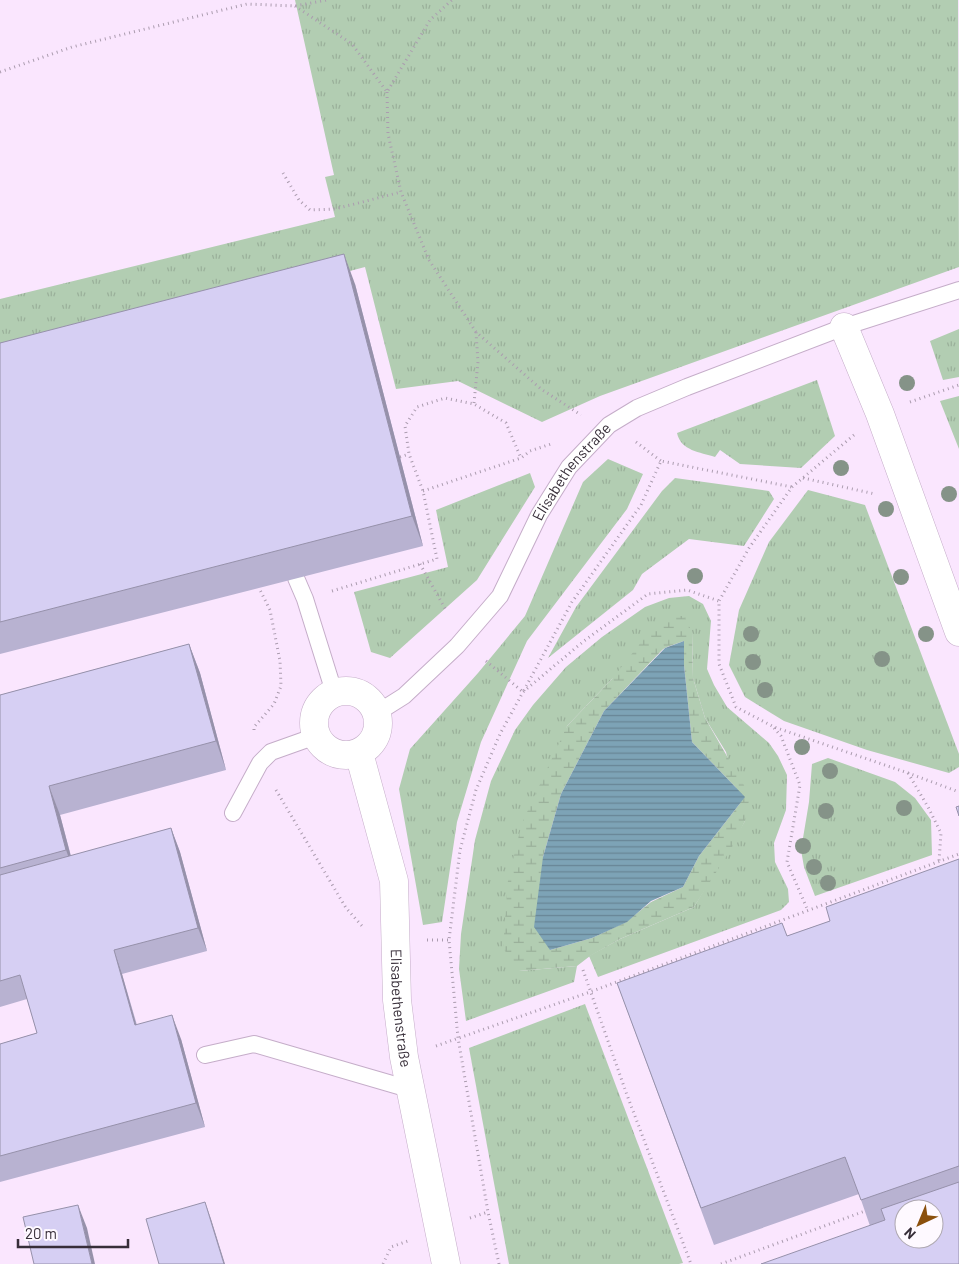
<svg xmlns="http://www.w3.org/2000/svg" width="959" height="1264" font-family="Barlow,sans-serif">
  <defs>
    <pattern id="grass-tufts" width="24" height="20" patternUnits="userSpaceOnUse" patternTransform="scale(1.25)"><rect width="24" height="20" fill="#b2cdb2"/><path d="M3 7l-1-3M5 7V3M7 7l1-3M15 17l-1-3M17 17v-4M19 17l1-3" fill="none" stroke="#9ab09a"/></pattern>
    <pattern id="wetland-marsh" width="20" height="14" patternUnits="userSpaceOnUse" patternTransform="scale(1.25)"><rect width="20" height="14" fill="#b2cdb2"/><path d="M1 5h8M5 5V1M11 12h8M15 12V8" fill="none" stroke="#9ab09a"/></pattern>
    <pattern id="water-rules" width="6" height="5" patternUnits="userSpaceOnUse" patternTransform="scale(1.25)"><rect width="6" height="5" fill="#7da3b6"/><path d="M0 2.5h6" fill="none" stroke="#678595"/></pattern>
  </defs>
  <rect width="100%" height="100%" fill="#fae6fe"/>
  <g fill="url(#grass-tufts)">
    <path d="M295,0H958L959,267L600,396L542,422L458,381L396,389L365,267L1,363L0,358V299L335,217L325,177L334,175Z"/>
    <path d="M959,329V377L943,380L930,341Z"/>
    <path d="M817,380L835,436L801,468L740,464L720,450L715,457C700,452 681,451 677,433Z"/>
    <path d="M959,396V449L940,401Z"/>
    <path d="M608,459L643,474L627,509L527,641L481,742L457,822L442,922L423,925L399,789L410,749L478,673L525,616L583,482Z"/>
    <path d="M530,473L535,487L477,580L390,658L371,652L354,592L448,567L436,510Z"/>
    <path d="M675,478L769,491L774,499L744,546L689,539L642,574L633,590L548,658L576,607L662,491Z"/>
    <path d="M808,490L865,505L959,754V767L949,773L867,750L784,721L745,697L729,665L739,610L769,542Z"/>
    <path d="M689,596L703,604L711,621L707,669L714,685L727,707L769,743L778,756L787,775L786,810L774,843L775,862L788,889L789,902L781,910L598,977L589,956L620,939L694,907L745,821L726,752L705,718L693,678L692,632L612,679L567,726L519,971L577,966L574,982L466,1021L459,969L461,934L475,840L491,781L515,730L533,705L566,667L602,637L645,607L669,598Z"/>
    <path d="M828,758L895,782L915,798L931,820L932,855L815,896L804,867L801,850L809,802L812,764Z"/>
    <path d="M585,1004L683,1263L679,1264H509L469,1048Z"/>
  </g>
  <path fill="url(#wetland-marsh)" fill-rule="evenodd" d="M671,616H684L692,632L693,678L705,718L750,796L745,821L731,849L694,907L620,939L590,956L577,966L519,971L503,948L508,880L522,823L567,726L612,679L653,627ZM684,641V665L692,742L745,797L699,856L683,887L651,902L626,922L592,938L550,950L543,857L561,794L604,711L664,648Z"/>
  <path fill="url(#water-rules)" d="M684,641V665L692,742L745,797L699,856L683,887L651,901L627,922L592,938L550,950L534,927L543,857L561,794L604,711L665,648Z"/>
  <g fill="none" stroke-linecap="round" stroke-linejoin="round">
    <defs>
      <g id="lane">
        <path d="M296,578L305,599L334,692"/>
        <path id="s1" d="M377,713L404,696L457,646L500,596L539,515L569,467L609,425L637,408L687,387L844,327L959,290"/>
        <path d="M233,813L260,763L271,752L316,736"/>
        <path d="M205,1055L254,1044L409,1089"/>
      </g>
      <g id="street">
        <path d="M844,327L880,414L959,632"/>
        <circle cx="346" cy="723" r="32"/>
        <path id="s2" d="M359,753L394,881L397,1000L404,1057L446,1264"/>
      </g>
    </defs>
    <use href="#lane" stroke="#c5adc9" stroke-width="18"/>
    <use href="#street" stroke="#c5adc9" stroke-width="29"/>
    <g stroke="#ab9caf" stroke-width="3" stroke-dasharray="1 4" stroke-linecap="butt">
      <path d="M295,6L352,44L387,92L430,20L452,0"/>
      <path d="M0,72L72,47L247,4L295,6L327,0"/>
      <path d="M387,92L388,134L401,192L429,260L476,332L541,389L581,415"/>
      <path d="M283,173L299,200L310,210L335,209L401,192"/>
      <path d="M910,402L959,385"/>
      <path d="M474,403L478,362L476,332"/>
      <path d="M854,435L792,487L749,548L719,601V664L736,707L774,727L908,773L959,792"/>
      <path d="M636,442L661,461"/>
      <path d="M400,457L409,454"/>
      <path d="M803,478L875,494"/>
      <path d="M423,491L521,458L530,451L551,444"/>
      <path d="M420,564L447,612"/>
      <path d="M332,591L437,559L423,491L409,454L405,426L417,407L445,398L474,404L506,423L521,458"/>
      <path d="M486,661L523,692L572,602L641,505L661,461L792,487"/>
      <path d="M774,728L781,736L800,785L787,862L808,911"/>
      <path d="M254,730V727L274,704L281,686L280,661L270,610L259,588"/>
      <path d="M908,773L928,807L941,833L939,861"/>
      <path d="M276,790L346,908L362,926"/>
      <path d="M427,940H449"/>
      <path d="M583,970L627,1095L691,1264"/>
      <path d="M436,1046L590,992L959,854"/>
      <path d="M470,1218L488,1212"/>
      <path d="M383,1264L391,1247L408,1241"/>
      <path d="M499,1264L488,1212L458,1038L449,940L460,850L476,790L500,734L523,692L584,641L648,594L687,590L719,601"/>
      <path d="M721,1264L865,1211"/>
    </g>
    <use href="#lane" stroke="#fff" stroke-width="16"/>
    <use href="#street" stroke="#fff" stroke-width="28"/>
  </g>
  <g fill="#859388">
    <circle cx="907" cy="383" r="8"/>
    <circle cx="841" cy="468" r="8"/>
    <circle cx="949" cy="494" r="8"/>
    <circle cx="886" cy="509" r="8"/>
    <circle cx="695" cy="576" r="8"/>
    <circle cx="901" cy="577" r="8"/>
    <circle cx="751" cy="634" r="8"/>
    <circle cx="926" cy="634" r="8"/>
    <circle cx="882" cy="659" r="8"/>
    <circle cx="753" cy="662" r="8"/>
    <circle cx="765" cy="690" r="8"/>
    <circle cx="802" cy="747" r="8"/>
    <circle cx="830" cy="771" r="8"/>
    <circle cx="904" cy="808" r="8"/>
    <circle cx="826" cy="811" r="8"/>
    <circle cx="803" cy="846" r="8"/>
    <circle cx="814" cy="867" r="8"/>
    <circle cx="828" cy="883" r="8"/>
  </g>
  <g fill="#b8b2d1">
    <path d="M355,284L423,546L0,654V343Z"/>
    <path d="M189,644L200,673L226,770L60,815L71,856L171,828L180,852L207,951L122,974L137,1025L181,1039L205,1127L0,1182V1044L37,1033L27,999L0,1007V695Z"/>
    <path d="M959,859V1264L870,1226L859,1194L714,1245L617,983L787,936L830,921Z"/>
  </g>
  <g fill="#9691aa">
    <path d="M344,254L355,284L423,546L412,516Z"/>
    <path d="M189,644L200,673L226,770L216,741Z"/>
    <path d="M49,786L60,815L77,880L66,850Z"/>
    <path d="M171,828L180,852L207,951L198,928Z"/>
    <path d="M114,950L122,974L143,1049L135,1025Z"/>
    <path d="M172,1015L181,1039L205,1127L196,1103Z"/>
    <path d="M205,1202L211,1219L225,1264H224Z"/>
    <path d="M78,1205L87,1228L95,1264H92Z"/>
  </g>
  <g fill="#d6cff3" stroke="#9691aa" fill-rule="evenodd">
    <path d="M344,254L412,516L0,622V343Z"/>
    <path d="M189,644L216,741L49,786L66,850L0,868V695Z"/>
    <path d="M959,806V816L956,807Z"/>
    <path d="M171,828L198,928L114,950L135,1025L172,1015L196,1103L0,1156V1044L37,1033L20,975L0,981V875Z"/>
    <path d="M959,859V1166L861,1200L845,1157L701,1208L617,983L782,923L787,936L830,921L826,907Z"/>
    <path d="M959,1182V1264H761L885,1220L881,1209ZM904,1209H934V1239H904Z"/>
    <path d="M205,1202L224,1264H159L146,1219Z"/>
    <path d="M78,1205L92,1264H34L23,1217Z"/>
  </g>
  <g text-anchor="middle" stroke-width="5" stroke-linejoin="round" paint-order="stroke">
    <g font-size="15" fill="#372e39" stroke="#fef9ff">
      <text dy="5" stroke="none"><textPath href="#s1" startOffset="315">Elisabethenstraße</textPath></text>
      <text dy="5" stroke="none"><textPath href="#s2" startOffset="260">Elisabethenstraße</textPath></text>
    </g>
  </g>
  <g transform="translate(919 1224) rotate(224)"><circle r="24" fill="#fef9ff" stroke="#aea8b0"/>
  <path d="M0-4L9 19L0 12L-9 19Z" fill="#8b500d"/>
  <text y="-8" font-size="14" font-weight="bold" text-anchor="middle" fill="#372e39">N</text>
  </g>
  <path d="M18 1239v8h110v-8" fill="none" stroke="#372e39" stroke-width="2.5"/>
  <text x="25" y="1239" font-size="15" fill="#372e39" stroke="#fef9ff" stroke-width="4" paint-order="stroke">20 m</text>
</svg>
